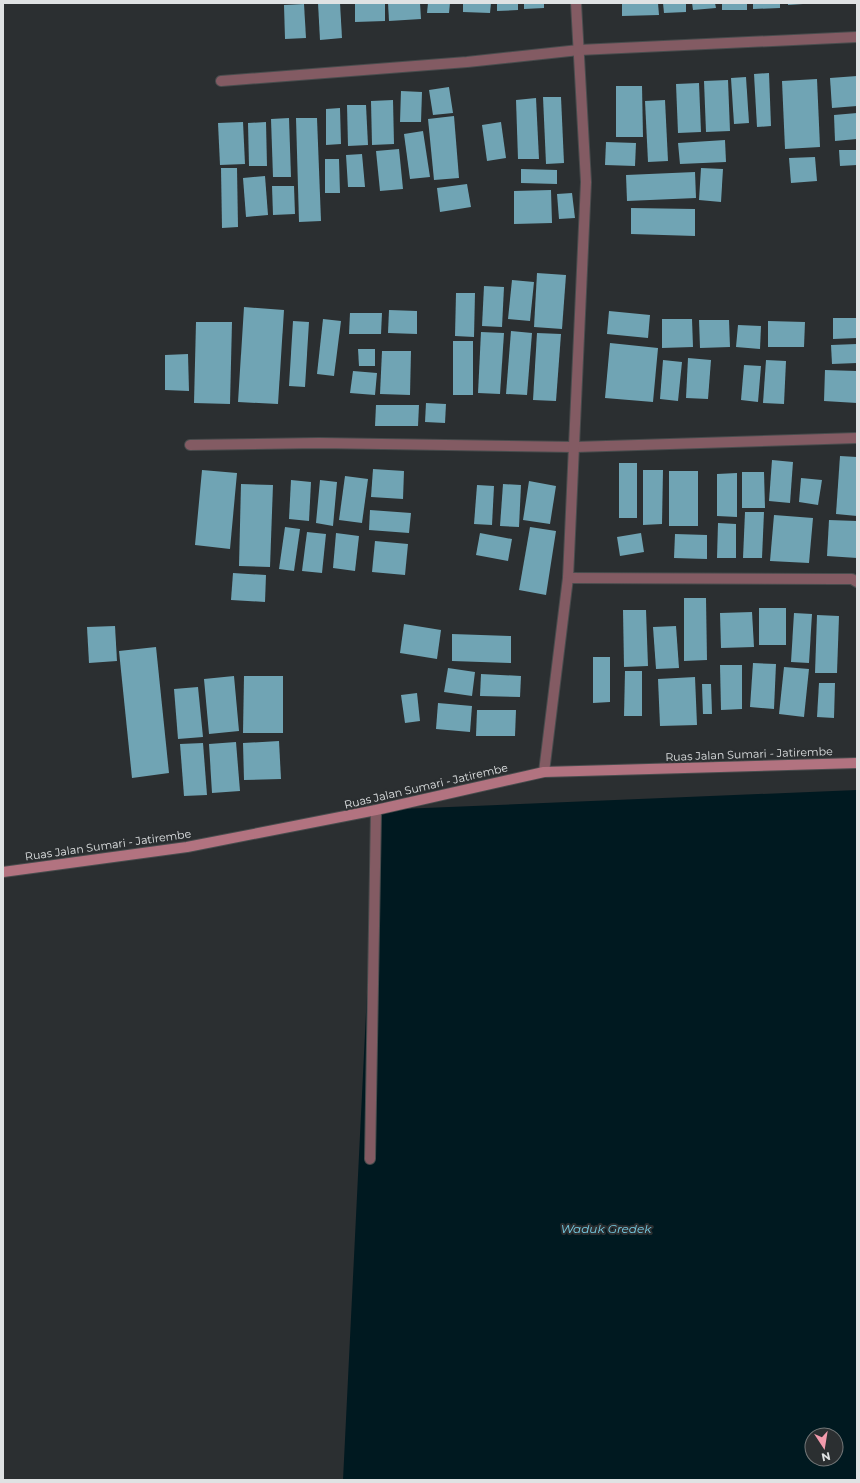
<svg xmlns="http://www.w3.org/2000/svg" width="860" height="1483" font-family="Montserrat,sans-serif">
  <rect width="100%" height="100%" fill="#2b2f31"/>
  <path fill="#001920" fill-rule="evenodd" d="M857,790V1480H343L376,810ZM812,1435H836V1459H812Z"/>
  <g fill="#70a4b4">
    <path d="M318,3H340L342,38L320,40Z"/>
    <path d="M355,3H385V21L355,22Z"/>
    <path d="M388,3H420L421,19L389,21Z"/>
    <path d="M428,3H450L449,13H427Z"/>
    <path d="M463,3H491L490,13L463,12Z"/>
    <path d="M497,3H518V10L497,11Z"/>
    <path d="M524,3H544V8L524,9Z"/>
    <path d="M622,3H658L659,15L622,16Z"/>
    <path d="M663,3H686V12L664,13Z"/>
    <path d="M692,3H715L716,8L693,10Z"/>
    <rect x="722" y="3" width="25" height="7"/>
    <path d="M753,3H780V8L753,9Z"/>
    <path d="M788,3H803V4L788,5Z"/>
    <path d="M304,4L306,38L285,39L284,5Z"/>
    <path d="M769,73L771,126L757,127L754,74Z"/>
    <path d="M857,76V106L832,108L830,78Z"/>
    <path d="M746,77L749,123L734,124L731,78Z"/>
    <path d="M817,79L820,147L785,149L782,81Z"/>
    <path d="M728,80L730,131L706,132L704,81Z"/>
    <path d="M699,83L701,132L678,133L676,84Z"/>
    <path d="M616,86H642L643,137H616Z"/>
    <path d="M449,87L453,113L433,115L429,90Z"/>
    <path d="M401,91L422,92L421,122H400Z"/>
    <path d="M543,97H561L564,163L546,164Z"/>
    <path d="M536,98L539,159H518L516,100Z"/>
    <path d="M393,100L394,144L372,145L371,101Z"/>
    <path d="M665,100L668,161L648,162L645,101Z"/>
    <path d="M347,105H366L368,145L348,146Z"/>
    <path d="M340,108L341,144L326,145V109Z"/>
    <path d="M857,113V139L835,141L834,115Z"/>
    <path d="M454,116L459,178L434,180L428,119Z"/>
    <path d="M289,118L291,177H273L271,119Z"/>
    <path d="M296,118H317L321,221L299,222Z"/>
    <path d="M243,122L245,164L220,165L218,123Z"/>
    <path d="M266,122L267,166H249L248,123Z"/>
    <path d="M501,122L506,158L487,161L482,125Z"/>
    <path d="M423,131L430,177L410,179L404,134Z"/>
    <path d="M725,140L726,162L680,164L678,143Z"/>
    <path d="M606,142L636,143L635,166L605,165Z"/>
    <path d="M399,149L403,189L380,191L376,151Z"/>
    <path d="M839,150H857V165L840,166Z"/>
    <path d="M362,154L365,187H348L346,155Z"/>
    <path d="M815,157L817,181L791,183L789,158Z"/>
    <path d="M325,159H339L340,193H325Z"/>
    <path d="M221,168H237L238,227L222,228Z"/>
    <path d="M701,168L723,169L721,202L699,200Z"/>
    <path d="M521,169L557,170V184L521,183Z"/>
    <path d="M695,172L696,198L627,201L626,175Z"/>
    <path d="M265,176L268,215L246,217L243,178Z"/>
    <path d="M467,184L471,207L440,212L437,188Z"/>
    <path d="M272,186H294L295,214L273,215Z"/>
    <path d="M551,190L552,223L514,224V191Z"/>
    <path d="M572,193L575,218L559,219L557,194Z"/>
    <path d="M631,208L695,209V236L631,234Z"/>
    <path d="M537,273L566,275L562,329L534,327Z"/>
    <path d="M512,280L534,282L530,321L508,319Z"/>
    <path d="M484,286L504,287L502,327L482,326Z"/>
    <path d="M456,293H475L474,337L455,336Z"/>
    <path d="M244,307L284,310L278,404L238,402Z"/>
    <path d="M389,310L417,311V334L388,333Z"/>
    <path d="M609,311L650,315L648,338L607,334Z"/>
    <path d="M350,313H382L381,334H349Z"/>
    <path d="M833,318H857V338L833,339Z"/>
    <path d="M323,319L341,321L334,376L317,374Z"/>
    <path d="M662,319H692L693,347L662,348Z"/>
    <path d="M699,320H729L730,347L700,348Z"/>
    <path d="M293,321L309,322L305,387L289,386Z"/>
    <path d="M768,321L805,322L804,347H768Z"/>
    <path d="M196,322H232L230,404L194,403Z"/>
    <path d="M738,325L761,326L760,349L736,347Z"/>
    <path d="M511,331L532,333L527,395L506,394Z"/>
    <path d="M481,332L504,333L500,394L478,393Z"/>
    <path d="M537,333L561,334L556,401L533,400Z"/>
    <rect x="453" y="341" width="20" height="54"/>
    <path d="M610,343L658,348L653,402L605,398Z"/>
    <path d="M857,344V363L832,364L831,345Z"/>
    <path d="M358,349H375V366H359Z"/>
    <path d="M382,351H411L410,395L380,394Z"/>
    <path d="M188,354L189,391L165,390V355Z"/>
    <path d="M688,358L711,360L708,399L686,398Z"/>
    <path d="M663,360L682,362L678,401L660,399Z"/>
    <path d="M766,360L786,361L784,404L763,403Z"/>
    <path d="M744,365L761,366L758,402L741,400Z"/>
    <path d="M825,370L857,371V403L824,401Z"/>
    <path d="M353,371L377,373L375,395L350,393Z"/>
    <path d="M426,403L446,404L445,423L425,422Z"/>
    <path d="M376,405H419L418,426H375Z"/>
    <path d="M840,456L857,457V516L836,514Z"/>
    <path d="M772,460L793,462L790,503L769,501Z"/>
    <rect x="619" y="463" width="18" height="55"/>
    <path d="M373,469L404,471L403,499L371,497Z"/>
    <path d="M202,470L237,473L230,549L195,545Z"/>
    <path d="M643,470H663L662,524L643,525Z"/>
    <rect x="669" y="471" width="29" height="55"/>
    <path d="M742,472H764L765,508H742Z"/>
    <path d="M737,473V517L717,516V474Z"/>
    <path d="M345,476L368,479L362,523L339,520Z"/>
    <path d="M801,478L822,480L818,505L799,502Z"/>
    <path d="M291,480L311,482L309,521L289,519Z"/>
    <path d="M320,480L337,482L333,526L316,523Z"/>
    <path d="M529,481L556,486L550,524L523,520Z"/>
    <path d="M241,484L273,485L270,567L239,566Z"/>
    <path d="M503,484L521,485L519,527L500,526Z"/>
    <path d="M477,485L494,486L492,525L474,524Z"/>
    <path d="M370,510L411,513L409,533L369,530Z"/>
    <path d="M745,512H764L762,558H743Z"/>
    <path d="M774,515L813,518L809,563L770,561Z"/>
    <path d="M829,520L857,521V558L827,556Z"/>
    <path d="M718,523L736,524V558H717Z"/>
    <path d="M285,527L300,529L294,571L279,569Z"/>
    <path d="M530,527L556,531L546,595L519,590Z"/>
    <path d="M307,532L326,534L322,573L302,571Z"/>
    <path d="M336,533L359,536L355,571L333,568Z"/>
    <path d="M480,533L512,539L508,561L476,555Z"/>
    <path d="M641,533L644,552L620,556L617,537Z"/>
    <path d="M675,534L707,535V559L674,558Z"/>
    <path d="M375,541L408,544L405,575L372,572Z"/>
    <path d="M233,573L266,575L265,602L231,600Z"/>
    <path d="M684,598H706L707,660L684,661Z"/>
    <rect x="759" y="608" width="27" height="37"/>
    <path d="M623,610H646L648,666L624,667Z"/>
    <path d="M752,612L754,647L721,648L720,613Z"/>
    <path d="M794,613L812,614L809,663L791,662Z"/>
    <path d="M817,615L839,616L837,673H815Z"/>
    <path d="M404,624L441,630L437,659L400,653Z"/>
    <path d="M115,626L117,661L89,663L87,627Z"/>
    <path d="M676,626L679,668L656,669L653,627Z"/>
    <path d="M452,634L511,636V663L452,661Z"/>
    <path d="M156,647L169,773L132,778L119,651Z"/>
    <path d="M593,657H610V702L593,703Z"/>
    <path d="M753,663L776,664L774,709L750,707Z"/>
    <path d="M720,665H742V709L721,710Z"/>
    <path d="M784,667L809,669L804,717L779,714Z"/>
    <path d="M448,668L475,672L472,696L444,692Z"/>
    <path d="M625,671H642V716H624Z"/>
    <path d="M481,674L521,676L520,697L480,696Z"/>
    <path d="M234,676L239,731L209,734L204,679Z"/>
    <path d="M244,676H283V733H243Z"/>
    <path d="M695,677L697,725L660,726L658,679Z"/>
    <path d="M819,683H835L834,718L817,717Z"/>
    <path d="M702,684H711L712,714H703Z"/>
    <path d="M198,687L203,737L178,739L174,689Z"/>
    <path d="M417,693L420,721L405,723L401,695Z"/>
    <path d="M438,703L472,706L470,732L436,729Z"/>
    <path d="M477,710H516L515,736H476Z"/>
    <path d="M279,741L281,779L244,780L243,743Z"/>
    <path d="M236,742L240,791L212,793L209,744Z"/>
    <path d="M203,743L207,795L184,796L180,744Z"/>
  </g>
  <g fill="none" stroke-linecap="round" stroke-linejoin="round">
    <defs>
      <g id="street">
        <path d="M221,81L467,62L579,50L857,37"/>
        <path d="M190,445L319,443L575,447L857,438"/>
        <path d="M568,578L836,579H852L857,582"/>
        <path d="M544,772L568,578L586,182L576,3"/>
        <path d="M370,1159L376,810"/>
      </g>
      <path id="secondary" d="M3,872L187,847L376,810L544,772L857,763"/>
    </defs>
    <use href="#street" stroke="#484c4d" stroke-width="12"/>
    <use href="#secondary" stroke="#484c4d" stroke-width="12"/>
    <use href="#street" stroke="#835b63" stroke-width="10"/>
    <use href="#secondary" stroke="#b27380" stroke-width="10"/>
  </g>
  <g text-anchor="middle" stroke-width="4" stroke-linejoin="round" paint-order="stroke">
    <g font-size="11" fill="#dfe2e3" stroke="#2b2f31">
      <text transform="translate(749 754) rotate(-2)" y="4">Ruas Jalan Sumari - Jatirembe</text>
      <text transform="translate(426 786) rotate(-13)" y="4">Ruas Jalan Sumari - Jatirembe</text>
      <text transform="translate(108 845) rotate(-8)" y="4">Ruas Jalan Sumari - Jatirembe</text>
    </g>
    <g font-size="12" font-style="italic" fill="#77cde5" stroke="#2b2f31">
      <text x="606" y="1233">Waduk Gredek</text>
    </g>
  </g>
  <rect width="860" height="1483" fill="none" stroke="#dfe2e3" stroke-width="8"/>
  <g transform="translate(824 1447) rotate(168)"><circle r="19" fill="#2b2f31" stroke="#737778"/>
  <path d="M0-3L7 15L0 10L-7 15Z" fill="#f29aac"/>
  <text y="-6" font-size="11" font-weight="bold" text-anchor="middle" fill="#dfe2e3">N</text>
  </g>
</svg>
